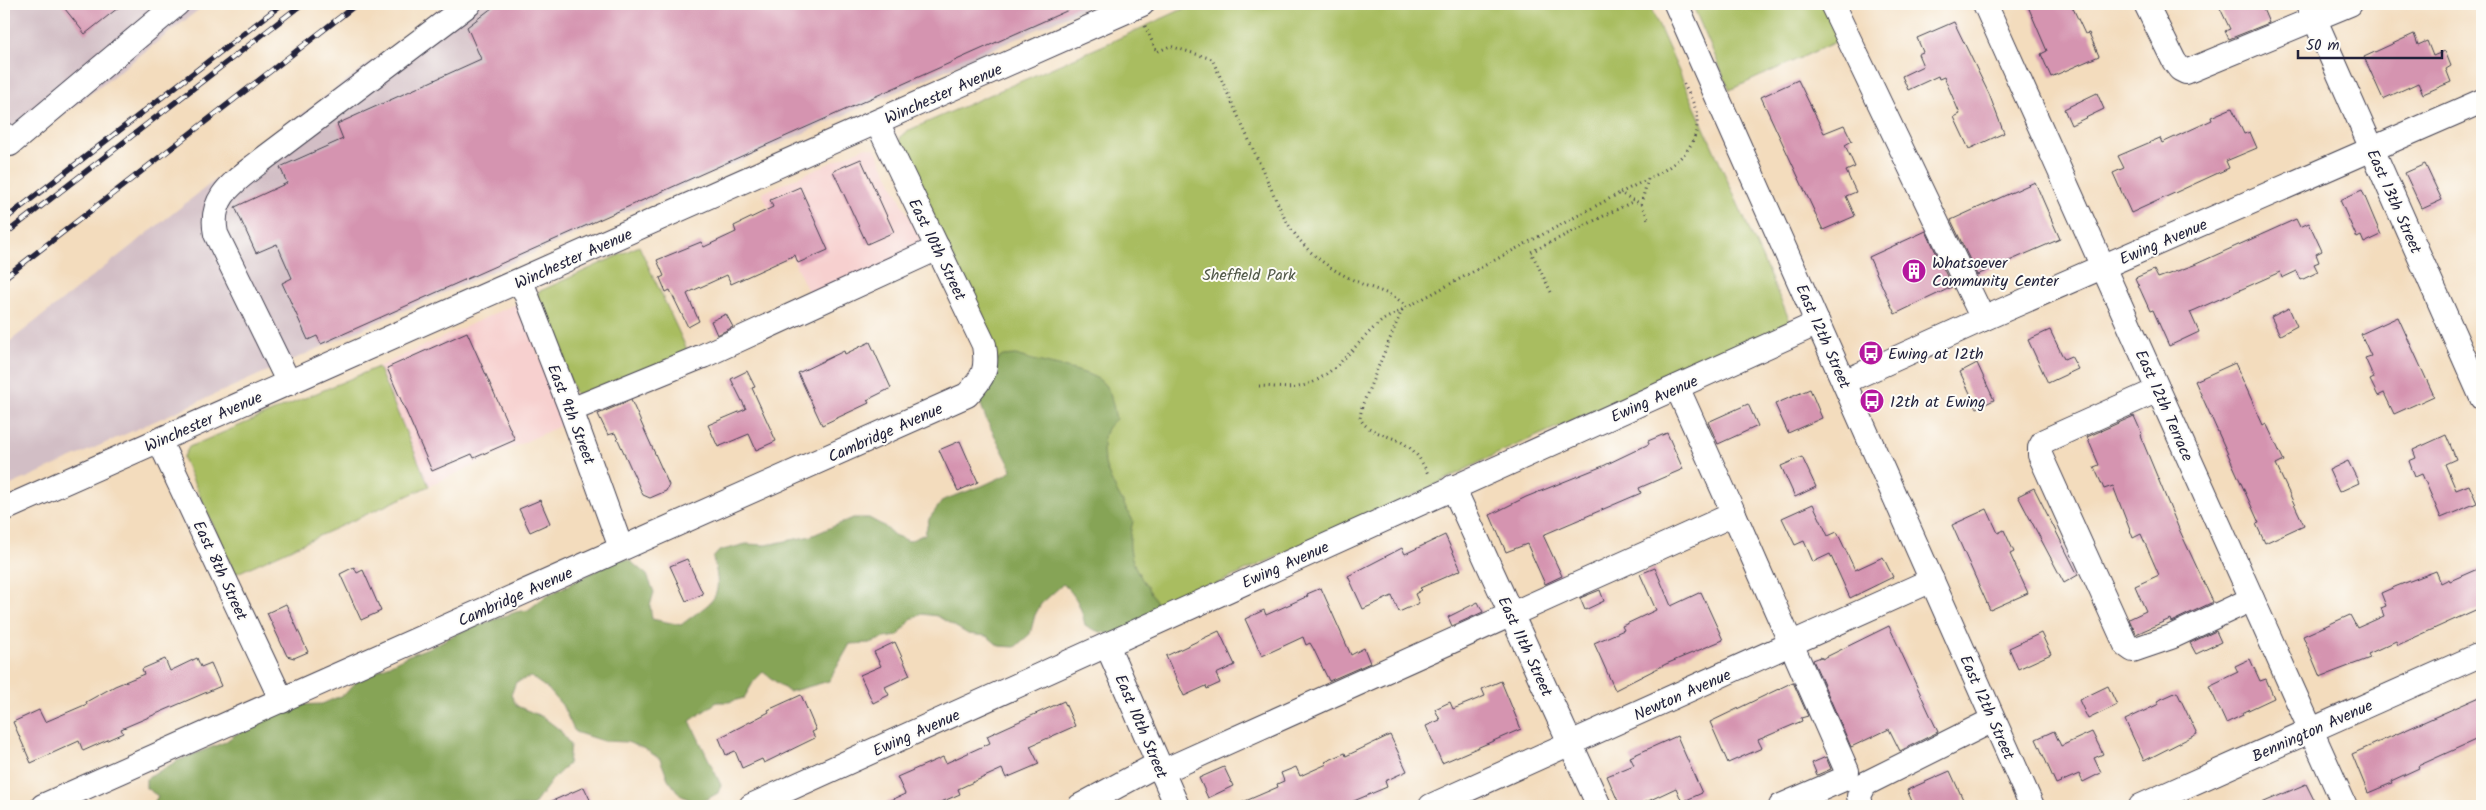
<svg xmlns="http://www.w3.org/2000/svg" width="2486" height="810" font-family="Kalam,sans-serif">
  <rect width="100%" height="100%" fill="#fdfcf7"/>
  <filter id="ink" filterUnits="userSpaceOnUse"><feTurbulence type="fractalNoise" baseFrequency=".02" numOctaves="2"/><feDisplacementMap in="SourceGraphic" scale="10" xChannelSelector="R" yChannelSelector="G"/><feConvolveMatrix kernelMatrix="1 2 1 2 8 2 1 2 1" color-interpolation-filters="sRGB"/></filter>
  <filter id="wash" filterUnits="userSpaceOnUse"><feTurbulence type="fractalNoise" baseFrequency=".0096" numOctaves="4" result="noise"/><feDisplacementMap in="SourceGraphic" scale="20" xChannelSelector="R" yChannelSelector="G"/><feGaussianBlur stdDeviation="1.12" result="paint"/><feColorMatrix in="noise" values="0 0 0 0 0 0 0 0 0 0 0 0 0 0 0 0 0 1.4 0 .05"/><feComposite in="paint" operator="in"/></filter>
  <g filter="url(#wash)">
    <rect width="100%" height="100%" fill="#f3dcbd"/>
    <g fill="#f7d0cf">
      <path d="M866,147L875,149L924,247L811,298L762,193Z"/>
      <path d="M515,304L523,312L564,424L429,486L378,367Z"/>
    </g>
    <g fill="#d2bec5">
      <path d="M4,4H206L4,161Z"/>
      <path d="M447,4H1094L4,488V346L214,181Z"/>
    </g>
    <g fill="#a9bd61" stroke="#66704e">
      <path d="M1194,4H1649L1790,321L1789,324L1490,457L1429,488L1117,629L899,146L901,136L907,131L1104,45Z"/>
      <path d="M1692,4H1827L1842,39L1730,90Z"/>
      <path d="M639,246L690,356L586,397L575,393L537,299L538,292Z"/>
      <path d="M378,367L429,486L235,574L183,458L189,447Z"/>
    </g>
    <path fill="#86a457" stroke="#546349" d="M1016,355C1037,363 1090,370 1102,382C1112,391 1113,407 1116,419C1113,422 1107,427 1106,431C1094,462 1120,495 1133,521C1122,561 1141,574 1158,605L1155,621C1128,630 1112,642 1085,625C1081,607 1077,596 1063,584L1041,604L1035,615L1030,634L1015,647L999,646L987,636L968,634L937,616L922,614L911,620L898,636L884,638L870,643L850,644L829,681L789,692L763,672L754,681L744,698L729,702H717L690,721L721,785L718,793L707,799L694,802L680,795L668,779L660,759L645,749L627,742L603,741L575,732L562,705L548,689L531,677L516,682L511,695L517,706L543,717L560,730L570,745L568,764L552,780L533,806H152L158,796L146,788V779L177,761L225,742L249,725L294,705L322,704L345,694L357,681L409,655L431,647L460,632L516,612L528,610L545,597L619,559L629,560L647,575L654,592L650,606L652,619L681,625C712,600 725,602 713,558L719,551L746,544L766,545L811,536L853,518H869L884,526L894,535L909,541L925,534L929,519L943,500L982,486L1006,475L1012,469L986,419L980,402L995,361L1003,356Z"/>
    <g id="blocks">
      <g fill="#d594b0">
        <path d="M61,4H123L85,34Z"/>
        <path d="M497,4H1082L321,344L317,336L308,340L282,283L292,278L277,244L256,253L235,207L287,183L280,167L343,139L337,124L481,59L467,27Z"/>
        <path d="M2027,4H2071L2085,34L2089,33L2099,56L2051,77L2041,54L2047,51Z"/>
        <path d="M2218,4H2261L2269,23L2229,39L2225,31L2230,29Z"/>
        <path d="M1954,22L1989,94L2004,133L1969,149L1954,117L1960,114L1944,77L1939,79L1938,76L1908,90L1902,76L1923,66L1918,54L1923,52L1917,38Z"/>
        <path d="M2414,34L2418,45L2427,41L2433,56L2445,51L2451,66L2446,69L2451,82L2423,94L2418,83L2383,99L2364,57Z"/>
        <path d="M1798,80L1824,133L1844,125L1852,141L1845,145L1855,167L1846,171L1856,192L1846,196L1855,216L1823,230L1761,97Z"/>
        <path d="M2097,93L2104,109L2071,125L2064,109Z"/>
        <path d="M2232,108L2244,134L2250,132L2257,148L2226,161L2229,168L2131,213L2113,173L2124,168L2118,156L2160,138L2162,143L2212,120L2211,117Z"/>
        <path d="M861,159L894,232L867,244L833,171Z"/>
        <path d="M2425,164L2442,200L2422,209L2405,173Z"/>
        <path d="M2035,182L2060,239L1977,275L1951,220Z"/>
        <path d="M800,187L828,250L798,263L795,255L731,284L727,275L692,291L687,294L699,321L688,327L670,290L666,292L660,278L664,276L657,260L701,242L704,247L736,232L734,226L773,207L770,200Z"/>
        <path d="M2362,190L2381,235L2364,243L2361,236L2357,238L2340,200Z"/>
        <path d="M2296,219L2300,227L2309,223L2322,251L2316,254L2319,262L2314,264L2318,272L2301,280L2297,271L2282,278L2280,272L2195,310L2190,312L2199,332L2169,346L2153,310L2150,311L2135,278L2154,270L2158,278L2194,265Z"/>
        <path d="M1926,231L1952,287L1895,314L1869,257Z"/>
        <path d="M2289,308L2297,326L2280,335L2271,317Z"/>
        <path d="M726,314L733,327L717,335L711,321Z"/>
        <path d="M2398,317L2434,396L2394,414L2384,393L2378,396L2370,380L2374,378L2365,358L2371,356L2361,334Z"/>
        <path d="M2050,330L2064,359L2071,356L2078,369L2048,383L2028,340Z"/>
        <path d="M467,332L515,440L474,458L472,454L432,471L387,368Z"/>
        <path d="M870,342L891,388L867,400L869,403L822,425L798,373L844,351L845,354Z"/>
        <path d="M1977,363L1994,400L1977,408L1960,372Z"/>
        <path d="M2235,363L2263,425L2266,423L2284,461L2276,465L2304,525L2265,543L2256,524L2259,523L2195,381Z"/>
        <path d="M747,371L755,387L752,388L776,441L756,450L749,434L718,447L708,425L746,409L731,379Z"/>
        <path d="M1810,389L1822,418L1788,433L1775,404Z"/>
        <path d="M631,400L669,485L666,491L650,498L643,495L615,433L608,435L598,414Z"/>
        <path d="M1748,404L1758,426L1718,444L1708,422Z"/>
        <path d="M2134,416L2142,434L2140,435L2179,529L2213,602L2171,622L2170,619L2136,634L2129,619L2146,611L2135,586L2159,575L2141,534L2133,538L2113,486L2104,489L2094,467L2099,465L2087,437Z"/>
        <path d="M1667,433L1683,469L1639,488L1641,493L1543,535L1562,576L1545,584L1527,544L1506,552L1490,515L1526,497L1603,466L1649,444L1648,441Z"/>
        <path d="M2446,435L2456,459L2445,464L2456,490L2469,485L2477,503L2441,518L2422,474L2415,477L2409,461L2416,458L2413,450Z"/>
        <path d="M960,441L978,482L958,491L939,450Z"/>
        <path d="M1802,457L1816,487L1795,497L1781,466Z"/>
        <path d="M2348,461L2359,483L2339,492L2329,470Z"/>
        <path d="M2034,488L2078,575L2064,583L2018,496Z"/>
        <path d="M540,500L550,523L530,532L519,509Z"/>
        <path d="M1813,504L1828,536L1837,532L1855,570L1883,557L1893,577L1850,598L1830,554L1813,562L1804,541L1795,545L1782,518Z"/>
        <path d="M1987,509L1998,533L2004,530L2014,552L2010,554L2028,593L1990,610L1952,525Z"/>
        <path d="M1445,535L1461,570L1420,588L1422,590L1415,594L1419,603L1399,612L1392,596L1363,609L1348,576L1402,548L1405,554Z"/>
        <path d="M687,559L703,594L686,601L670,566Z"/>
        <path d="M354,567L357,573L363,570L381,611L361,620L340,574Z"/>
        <path d="M2482,567V607L2398,645L2396,641L2368,654L2370,658L2320,677L2303,636L2350,615L2357,628L2384,616L2381,608L2386,606L2381,593L2397,586L2436,571L2441,583L2449,579L2450,581Z"/>
        <path d="M1655,568L1671,606L1701,592L1723,640L1666,664L1615,690L1594,643L1624,630L1622,626L1656,610L1640,574Z"/>
        <path d="M1321,588L1351,655L1364,648L1370,663L1329,681L1313,648L1310,643L1306,645L1303,637L1262,656L1245,619L1264,610L1266,615L1308,596L1307,594Z"/>
        <path d="M1600,590L1604,601L1585,610L1580,598Z"/>
        <path d="M1478,602L1483,612L1452,626L1448,617Z"/>
        <path d="M286,604L308,652L294,658L287,656L267,613Z"/>
        <path d="M1889,626L1938,732L1900,751L1889,729L1851,747L1813,660L1821,657L1822,659Z"/>
        <path d="M1219,631L1235,665L1216,674L1220,683L1207,689L1206,686L1184,696L1166,656Z"/>
        <path d="M2216,631L2221,642L2196,654L2190,643Z"/>
        <path d="M2041,633L2051,654L2018,669L2009,648Z"/>
        <path d="M895,642L910,675L885,687L889,695L873,703L860,675L881,666L874,652Z"/>
        <path d="M197,658L201,667L211,663L221,686L121,729L123,733L83,751L79,741L31,763L13,722L39,710L45,722L87,704L86,702L115,686L144,674L142,669L165,659L170,671Z"/>
        <path d="M2250,659L2260,681L2266,679L2274,698L2242,713L2243,715L2226,723L2209,686L2238,672L2235,666Z"/>
        <path d="M1501,681L1521,729L1442,763L1426,726L1440,720L1435,709L1450,702L1453,709L1485,696L1482,689Z"/>
        <path d="M1793,682L1808,716L1801,718L1802,721L1758,740L1762,748L1728,763L1710,722Z"/>
        <path d="M2108,686L2117,705L2088,719L2079,700Z"/>
        <path d="M2177,692L2197,734L2144,761L2125,720L2159,704L2157,701Z"/>
        <path d="M801,695L816,730L812,732L815,738L764,763L762,759L742,768L735,751L726,755L719,738L769,712L768,710Z"/>
        <path d="M2482,696V737L2418,766L2419,768L2391,781L2392,783L2368,793L2352,754Z"/>
        <path d="M1064,701L1075,726L1030,746L1039,764L1006,778L1002,769L958,789L960,794L932,806H878L905,794L897,777L943,757L946,763L990,743L987,736Z"/>
        <path d="M2054,731L2061,746L2092,732L2103,754L2094,758L2101,773L2083,782L2079,774L2056,784L2036,739Z"/>
        <path d="M1390,735L1407,771L1385,781L1387,787L1342,806H1234L1278,787L1277,784L1284,781L1281,773L1296,767L1300,776L1327,764L1325,762L1345,753L1346,756Z"/>
        <path d="M1677,736L1702,793L1682,802L1676,788L1644,803L1646,806H1620L1607,776L1634,765L1630,757Z"/>
        <path d="M1826,757L1831,769L1817,775L1812,763Z"/>
        <path d="M1224,767L1233,786L1208,798L1199,778Z"/>
        <path d="M1950,771L1966,806H1914L1907,790Z"/>
        <path d="M2306,784L2317,806H2255Z"/>
        <path d="M584,787L593,806H541Z"/>
      </g>
    </g>
  </g>
  <g filter="url(#ink)">
    <use href="#blocks" fill-opacity="0" stroke="#413e4e" stroke-width="1"/>
    <g fill="none" stroke-linecap="round" stroke-linejoin="round">
      <defs>
        <g id="minor">
          <path d="M1676,4L2032,806"/>
          <path d="M1832,4L1983,319"/>
          <path d="M1985,4L2345,806"/>
          <path d="M2146,4L2174,61L2180,69L2186,72L2350,4"/>
          <path d="M2308,4L2482,398"/>
          <path d="M4,134L10,144L177,4"/>
          <path d="M521,281L571,410L621,548"/>
          <path d="M1844,382L1983,319L2482,101"/>
          <path d="M289,383L216,234C208,196 236,181 262,160L469,4"/>
          <path d="M2158,390L2044,441L2040,448V455L2126,645L2133,650L2171,637L2252,599"/>
          <path d="M571,410L703,356L938,248"/>
          <path d="M159,440L282,701"/>
          <path d="M1453,487L1599,806"/>
          <path d="M4,509L1142,4"/>
          <path d="M1734,514L1847,771L1846,778L1781,806"/>
          <path d="M1107,645L1177,806"/>
          <path d="M1161,772L1734,514L1677,387"/>
          <path d="M43,806L967,395C984,377 988,370 984,345L877,122"/>
          <path d="M751,806L1818,323"/>
          <path d="M1080,806L1158,764"/>
          <path d="M1431,806L1932,580"/>
          <path d="M1861,806L1859,796L1865,784L1993,720"/>
          <path d="M2141,806L2482,654"/>
        </g>
      </defs>
      <use href="#minor" stroke="#413e4e" stroke-width="26"/>
      <g stroke="#413e4e" stroke-width="3" stroke-dasharray="1 4" stroke-linecap="butt">
        <path d="M1145,26L1157,52L1170,46L1212,59L1284,217C1303,251 1326,268 1362,284C1378,291 1396,294 1406,307"/>
        <path d="M1648,179L1620,193L1641,204L1648,179C1673,167 1700,148 1697,116C1696,106 1688,93 1684,84"/>
        <path d="M1641,204L1648,219"/>
        <path d="M1551,292L1531,252L1634,201"/>
        <path d="M1402,310L1362,406L1360,418C1367,434 1393,435 1406,445C1418,453 1423,464 1429,476"/>
        <path d="M1259,386C1271,386 1285,389 1298,387C1333,381 1356,341 1383,320L1620,193"/>
      </g>
      <use href="#minor" stroke="#fff" stroke-width="24"/>
      <defs>
        <g id="rail">
          <path d="M4,220L282,4"/>
          <path d="M4,235L302,4"/>
          <path d="M4,278L357,4"/>
        </g>
      </defs>
      <use href="#rail" stroke="#22223b" stroke-width="5.5"/>
      <use href="#rail" stroke="#fdfcf7" stroke-width="4" stroke-dasharray="11" stroke-linecap="butt"/>
    </g>
  </g>
  <defs>
    <symbol id="building-disc" viewBox="-11 -11 22 22"><circle r="9.5" fill="#b5179e" stroke="#fdfcf7"/><path d="M-4-6H4V6H1V3H-1V6H-4ZM-2.5-4.3h1.7v1.8h-1.7ZM.8-4.3h1.7v1.8H.8ZM-2.5-1h1.7V.8h-1.7ZM.8-1h1.7V.8H.8Z" fill="#fff"/></symbol>
    <symbol id="bus-disc" viewBox="-11 -11 22 22"><circle r="9.5" fill="#b5179e" stroke="#fdfcf7"/><path d="M-5-6H5V4H4V6H2V4H-2V6H-4V4H-5ZM-3.5-4V0h7V-4ZM-3.5 1.2v1.5H-2V1.2ZM2 1.2v1.5H3.5V1.2Z" fill="#fff"/></symbol>
  </defs>
  <g fill-rule="evenodd">
    <use href="#building-disc" x="1900" y="257" width="28" height="28"/>
    <use href="#bus-disc" x="1857" y="339" width="28" height="28"/>
    <use href="#bus-disc" x="1858" y="387" width="28" height="28"/>
  </g>
  <g text-anchor="middle" stroke-width="4" stroke-linejoin="round" paint-order="stroke">
    <g font-size="16" fill="#22223b" stroke="#fdfcf7">
      <text transform="translate(943 93) rotate(-24)" y="6">Winchester Avenue</text>
      <text transform="translate(2395 201) rotate(66)" y="6">East 13th Street</text>
      <text transform="translate(2163 241) rotate(-23)" y="6">Ewing Avenue</text>
      <text transform="translate(938 249) rotate(64)" y="6">East 10th Street</text>
      <text transform="translate(573 258) rotate(-24)" y="6">Winchester Avenue</text>
      <text transform="translate(1824 336) rotate(66)" y="6">East 12th Street</text>
      <text transform="translate(1654 398) rotate(-24)" y="6">Ewing Avenue</text>
      <text transform="translate(2165 405) rotate(66)" y="6">East 12th Terrace</text>
      <text transform="translate(572 414) rotate(69)" y="6">East 9th Street</text>
      <text transform="translate(203 421) rotate(-24)" y="6">Winchester Avenue</text>
      <text transform="translate(885 432) rotate(-24)" y="6">Cambridge Avenue</text>
      <text transform="translate(1285 564) rotate(-24)" y="6">Ewing Avenue</text>
      <text transform="translate(221 570) rotate(65)" y="6">East 8th Street</text>
      <text transform="translate(515 596) rotate(-24)" y="6">Cambridge Avenue</text>
      <text transform="translate(1526 646) rotate(65)" y="6">East 11th Street</text>
      <text transform="translate(1682 694) rotate(-24)" y="6">Newton Avenue</text>
      <text transform="translate(1988 707) rotate(66)" y="6">East 12th Street</text>
      <text transform="translate(1142 726) rotate(67)" y="6">East 10th Street</text>
      <text transform="translate(2312 730) rotate(-24)" y="6">Bennington Avenue</text>
      <text transform="translate(916 732) rotate(-24)" y="6">Ewing Avenue</text>
    </g>
    <g font-size="16" fill="#22223b" stroke="#fdfcf7" text-anchor="start">
      <text x="1932" y="268">Whatsoever<tspan x="1932" dy="18">Community Center</tspan></text>
      <text x="1888" y="359">Ewing at 12th</text>
      <text x="1890" y="407">12th at Ewing</text>
    </g>
    <g font-size="16" fill="#515848" stroke="#fdfcf7">
      <text x="1249" y="280">Sheffield Park</text>
    </g>
  </g>
  <rect width="2486" height="810" fill="none" stroke="#fdfcf7" stroke-width="20"/>
  <path d="M2298 50v8h144v-8" fill="none" stroke="#22223b" stroke-width="2.5"/>
  <text x="2306" y="50" font-size="15" fill="#22223b" stroke="#fdfcf7" stroke-width="4" paint-order="stroke">50 m</text>
</svg>
